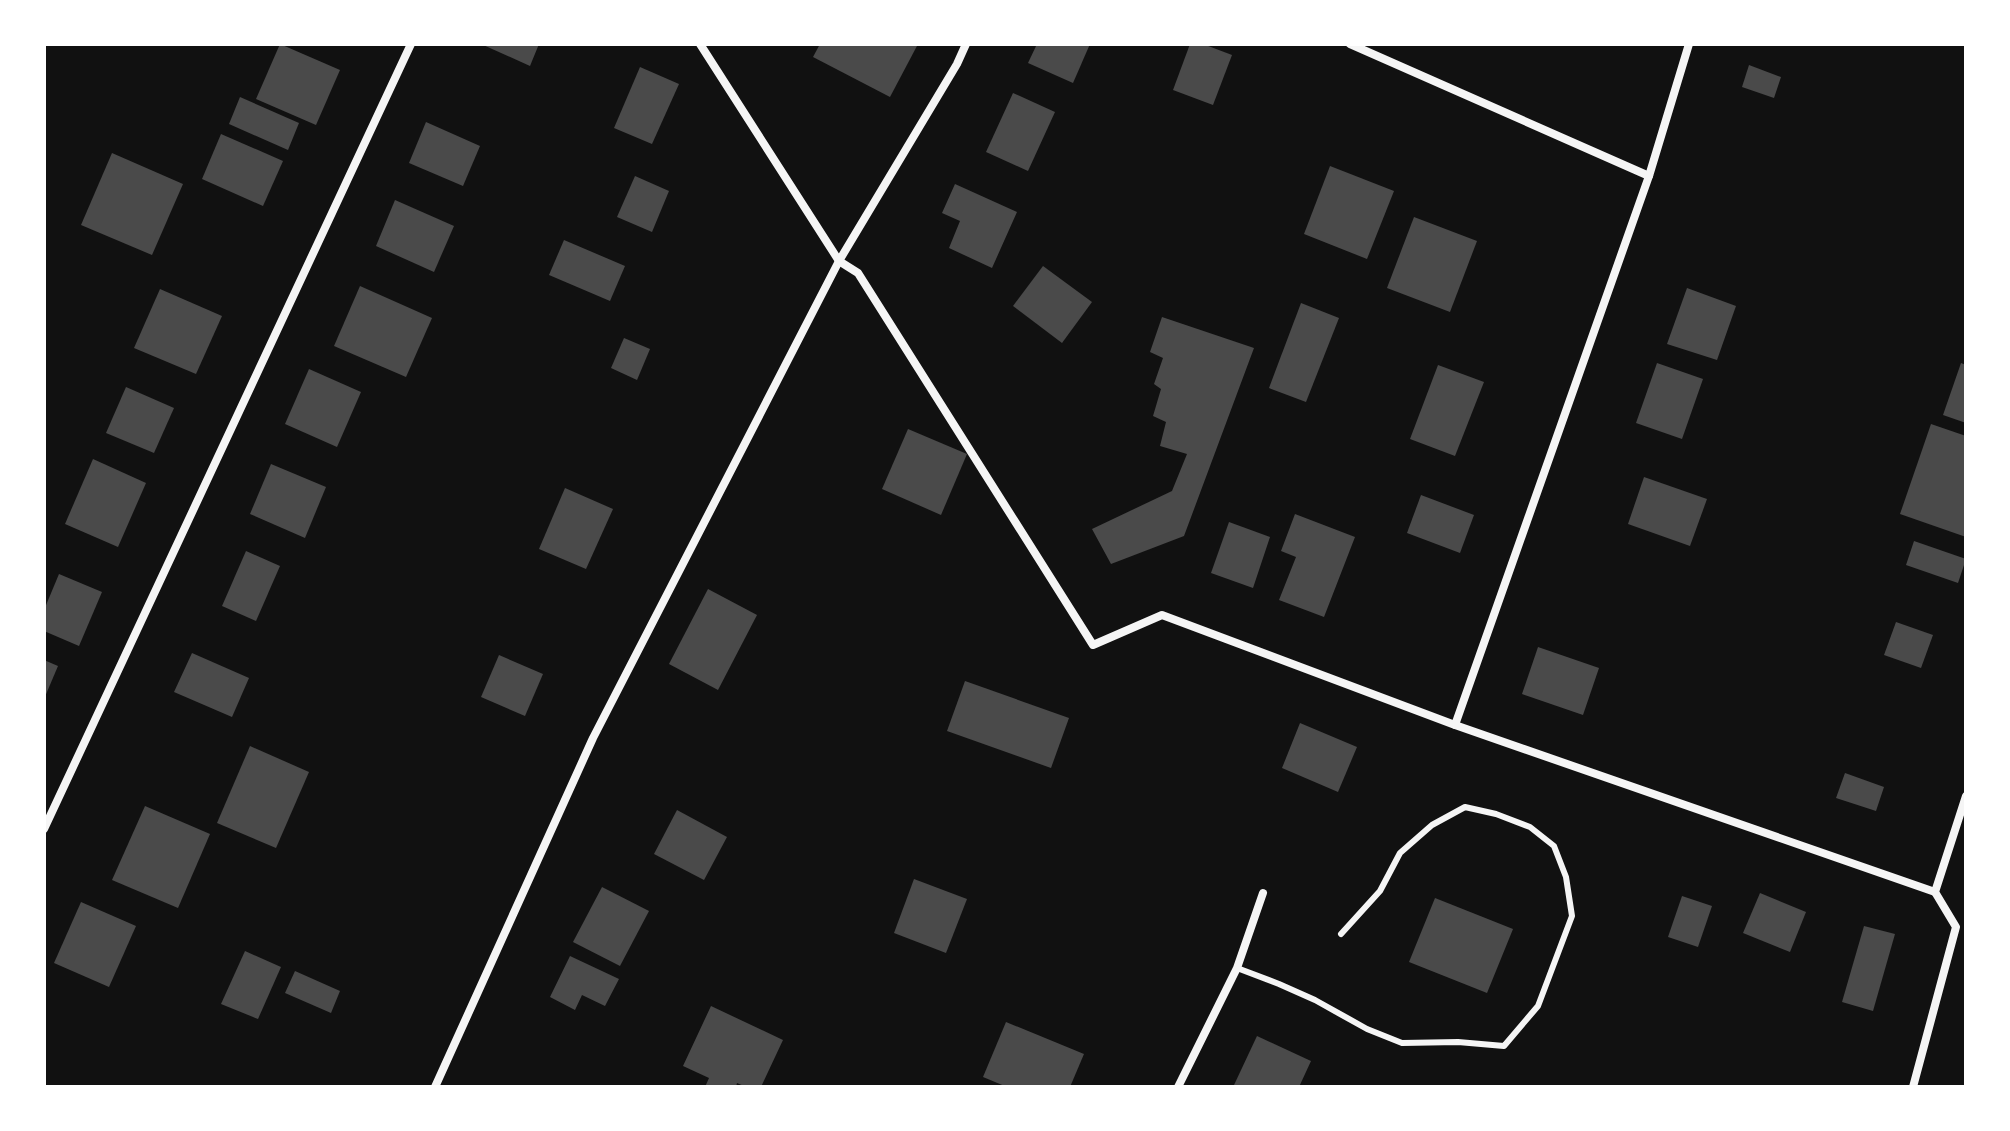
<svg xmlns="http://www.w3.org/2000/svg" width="2010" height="1131" font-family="Mulish,sans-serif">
  <rect width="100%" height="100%" fill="#111"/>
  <g fill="#4a4a4a">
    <path d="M280,44L340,70L316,125L256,99Z"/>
    <path d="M481,44H539L530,66Z"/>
    <path d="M820,44H918L890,97L813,57Z"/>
    <path d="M1037,44H1090L1073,83L1028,63Z"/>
    <path d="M1190,44H1203L1232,55L1213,105L1173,90Z"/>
    <path d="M1749,65L1781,77L1774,98L1742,87Z"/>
    <path d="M640,67L679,84L652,144L614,128Z"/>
    <path d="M1013,93L1055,112L1028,171L986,152Z"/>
    <path d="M240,97L299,123L288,150L229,124Z"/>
    <path d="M426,122L480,146L463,186L409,163Z"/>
    <path d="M221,134L283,161L263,206L202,179Z"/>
    <path d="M112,153L183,184L152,255L81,225Z"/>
    <path d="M1330,166L1394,191L1367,259L1304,234Z"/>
    <path d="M635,176L669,191L652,232L617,217Z"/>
    <path d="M955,184L1017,212L992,268L949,248L960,221L942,213Z"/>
    <path d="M395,200L454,226L434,272L376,246Z"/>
    <path d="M1414,217L1477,241L1450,312L1387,288Z"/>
    <path d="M564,240L625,266L610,301L549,275Z"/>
    <path d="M1043,266L1092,302L1062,343L1013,306Z"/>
    <path d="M360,286L432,318L406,377L334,346Z"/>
    <path d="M1687,288L1736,306L1717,360L1667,344Z"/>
    <path d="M160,289L222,316L196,374L134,348Z"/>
    <path d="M1301,303L1339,318L1306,402L1269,388Z"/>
    <path d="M1162,317L1254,348L1184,536L1111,564L1092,529L1172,491L1187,454L1160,446L1166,422L1153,416L1161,389L1154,384L1163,358L1150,352Z"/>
    <path d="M624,338L650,349L637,380L611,368Z"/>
    <path d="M1657,363L1703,379L1682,439L1636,423Z"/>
    <path d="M1961,363L1966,365V423L1943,415Z"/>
    <path d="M1438,365L1484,382L1455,456L1410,439Z"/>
    <path d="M309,369L361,392L337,447L285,424Z"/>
    <path d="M126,387L174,408L154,453L106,433Z"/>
    <path d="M1931,424L1966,436V537L1900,514Z"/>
    <path d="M908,429L967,454L941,515L882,489Z"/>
    <path d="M93,459L146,483L118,547L65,524Z"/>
    <path d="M271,464L326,487L305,538L250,514Z"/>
    <path d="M1644,477L1707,499L1690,546L1628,524Z"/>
    <path d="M565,488L613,509L586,569L539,549Z"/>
    <path d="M1421,495L1474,515L1460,553L1407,533Z"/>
    <path d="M1295,514L1355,537L1324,617L1279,600L1296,557L1281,551Z"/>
    <path d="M1229,522L1270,537L1253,588L1211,573Z"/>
    <path d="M1914,541L1966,559L1958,583L1906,565Z"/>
    <path d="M246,551L280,566L256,621L222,606Z"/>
    <path d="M59,574L102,592L79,646L44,631V610Z"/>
    <path d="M708,589L757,615L718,690L669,664Z"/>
    <path d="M1896,622L1933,635L1921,668L1884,655Z"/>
    <path d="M1538,647L1599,668L1583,715L1522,694Z"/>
    <path d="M192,653L249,678L232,717L174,692Z"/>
    <path d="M499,655L543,674L525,716L481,697Z"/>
    <path d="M44,660L58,666L44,699Z"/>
    <path d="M965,681L1069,718L1051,768L947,731Z"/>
    <path d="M1300,723L1357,747L1338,792L1282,768Z"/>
    <path d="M250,746L309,772L276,848L217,823Z"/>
    <path d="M1845,773L1884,787L1876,811L1836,798Z"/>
    <path d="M145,806L210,834L178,908L112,880Z"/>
    <path d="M677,810L727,837L704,880L654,854Z"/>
    <path d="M914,879L967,899L946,953L894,933Z"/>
    <path d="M602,887L649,911L620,966L573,942Z"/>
    <path d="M1760,893L1806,912L1790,952L1743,933Z"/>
    <path d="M1682,896L1712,906L1698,947L1668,937Z"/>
    <path d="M1435,898L1513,929L1487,993L1409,962Z"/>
    <path d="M81,902L136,926L109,987L54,963Z"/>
    <path d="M1864,926L1895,934L1873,1011L1842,1002Z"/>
    <path d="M245,951L281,967L258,1019L221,1004Z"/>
    <path d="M570,956L619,979L605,1006L582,995L575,1010L550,997Z"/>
    <path d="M295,971L340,991L331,1013L285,993Z"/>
    <path d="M711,1006L783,1040L761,1087H746L737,1083L736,1087H705L709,1078L683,1066Z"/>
    <path d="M1006,1022L1084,1054L1070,1087H1007L983,1077Z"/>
    <path d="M1257,1036L1311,1061L1299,1087H1237L1234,1085Z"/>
  </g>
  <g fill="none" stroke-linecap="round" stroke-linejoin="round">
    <path stroke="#f5f5f5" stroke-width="6" d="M1237,968L1279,984L1315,1000L1367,1029L1402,1043L1458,1042L1504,1046L1538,1006L1572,916L1566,877L1554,846L1530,827L1496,814L1465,807L1432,825L1400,853L1380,891L1341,934"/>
    <g stroke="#f5f5f5" stroke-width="8">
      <path d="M700,44L839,261L858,273L1093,645L1162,615L1455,725L1935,892"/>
      <path d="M1350,44L1649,176"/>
      <path d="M1455,725L1649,176L1689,44"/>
      <path d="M44,829L411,44"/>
      <path d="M435,1087L593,738L839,261L957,64L966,44"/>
      <path d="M1178,1087L1237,968L1263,893"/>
      <path d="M1913,1087L1956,927L1935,892L1966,796"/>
    </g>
  </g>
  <rect width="2010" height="1131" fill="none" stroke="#ffffff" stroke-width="92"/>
</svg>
